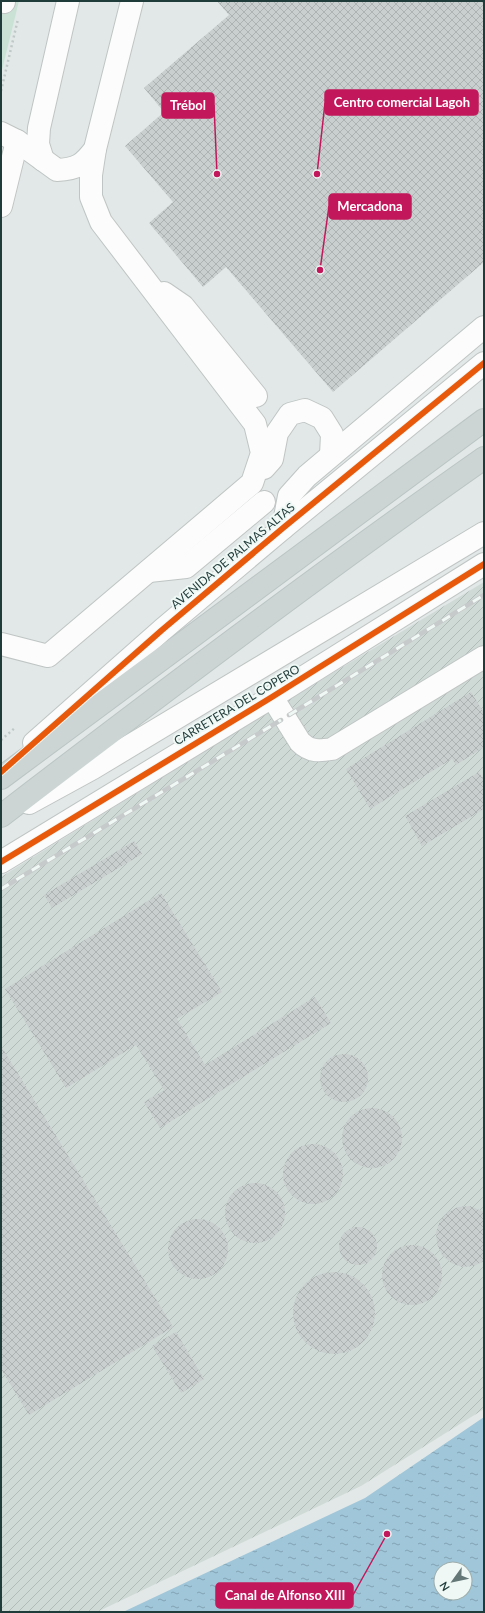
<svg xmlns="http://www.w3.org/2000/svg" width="485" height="1613" font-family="Lato,sans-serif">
  <defs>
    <pattern id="industrial-furrows" width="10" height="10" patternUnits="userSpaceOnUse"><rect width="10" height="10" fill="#cfdad7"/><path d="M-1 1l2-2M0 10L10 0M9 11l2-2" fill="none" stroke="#b1bcb9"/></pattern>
    <pattern id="water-ripples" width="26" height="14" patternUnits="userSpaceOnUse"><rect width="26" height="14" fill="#a0c6da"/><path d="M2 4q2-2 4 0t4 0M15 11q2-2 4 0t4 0" fill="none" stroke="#82a2b2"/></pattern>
    <pattern id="building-cross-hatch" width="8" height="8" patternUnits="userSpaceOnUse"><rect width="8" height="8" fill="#c9cfce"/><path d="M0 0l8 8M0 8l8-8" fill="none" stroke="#acb3b2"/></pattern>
  </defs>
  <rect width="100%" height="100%" fill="#e2e8e7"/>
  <path fill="url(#industrial-furrows)" d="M484,582V1409L361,1486L97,1612H1V877L273,709Z"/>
  <path fill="#cae2d6" d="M1,1H19L1,74Z"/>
  <path fill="url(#water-ripples)" fill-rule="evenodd" d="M484,1417V1612H123L365,1498ZM441,1569H465V1593H441Z"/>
  <g fill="url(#building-cross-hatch)">
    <path d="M217,1H484V262L333,392L226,267L203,287L149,223L173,202L125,146L164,112L144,88L229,15Z"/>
    <path d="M471,692L484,713V747L456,765L452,759L370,809L346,769Z"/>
    <path d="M479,772L484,781V809L422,846L405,816Z"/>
    <path d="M134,841L142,854L52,908L44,895Z"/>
    <path d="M161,893L222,992L177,1019L205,1065L315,997L331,1023L160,1128L144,1102L164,1090L136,1045L66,1088L5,989Z"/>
    <path d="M1,1046L173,1327L29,1415L1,1369Z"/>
    <circle cx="344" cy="1078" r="24"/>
    <circle cx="372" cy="1138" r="30"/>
    <circle cx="313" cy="1174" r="30"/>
    <circle cx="255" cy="1213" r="30"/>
    <path d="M470,1206L484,1212V1261L474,1266L462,1267L451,1263L442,1255L437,1244L436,1232L440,1221L448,1212L458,1207Z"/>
    <circle cx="198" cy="1249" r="30"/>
    <circle cx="358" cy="1246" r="19"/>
    <circle cx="412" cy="1275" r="30"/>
    <circle cx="334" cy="1313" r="41"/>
    <path d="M176,1332L204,1379L181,1393L152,1346Z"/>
  </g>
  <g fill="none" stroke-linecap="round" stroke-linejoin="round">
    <defs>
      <g id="minor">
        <path d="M2,1L4,2"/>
        <path d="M1,133L17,141L57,170C77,169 83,165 95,149L132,1"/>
        <path d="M43,160L38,144L39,128L68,1"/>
        <path d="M1,206L17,141"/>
        <path d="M164,293L183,306L256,396"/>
        <path d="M264,468L272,459L277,433L290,414L305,410L322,418L332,434L331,455"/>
        <path d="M283,528L289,496L307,476L484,327"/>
        <path d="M149,571L186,567L264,502"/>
        <path d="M1,644L48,656L252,483L262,453L255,424L101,222L91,197V175L95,149"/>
        <path d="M272,697L300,742C310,752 319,751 332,749L484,657"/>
        <path d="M34,743L162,630L283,528L484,363"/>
        <path d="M29,803L93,768L484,533"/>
        <path d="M1,862L272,697L484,564"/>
      </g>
      <g id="major">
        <path d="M1,778L484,420"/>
        <path d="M1,816C160,694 320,573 484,458"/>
      </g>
    </defs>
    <use href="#minor" stroke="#bfc5c4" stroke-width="24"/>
    <use href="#major" stroke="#bbc5c4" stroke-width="24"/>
    <g stroke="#bfc8c7" stroke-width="2.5" stroke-dasharray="2 3" stroke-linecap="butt">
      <path d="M1,91L18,19"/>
      <path d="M1,740L16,727"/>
    </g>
    <use href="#minor" stroke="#fbfcfb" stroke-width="22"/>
    <use href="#major" stroke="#ccd5d4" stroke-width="22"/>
    <defs>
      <g id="rail">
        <path d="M289,715L484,595"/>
        <path d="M1,889L281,720"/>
      </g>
    </defs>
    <use href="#rail" stroke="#c6caca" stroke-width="4.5"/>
    <use href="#rail" stroke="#f0f8f5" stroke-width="3" stroke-dasharray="9" stroke-linecap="butt"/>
    <defs>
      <g id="cycleway">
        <path d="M1,772L162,630L283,528L484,363"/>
        <path d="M1,862L272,697L484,564"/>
      </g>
    </defs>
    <use href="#cycleway" stroke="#f0f8f5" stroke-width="8"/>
    <use href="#cycleway" stroke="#e8590c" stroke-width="6"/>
  </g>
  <g text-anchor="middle" stroke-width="4" stroke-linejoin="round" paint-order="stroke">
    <g font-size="12" fill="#1f3c3a" stroke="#f0f8f5">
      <text transform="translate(233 556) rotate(-40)" y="4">AVENIDA DE PALMAS ALTAS</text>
      <text transform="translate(237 705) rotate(-31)" y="4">CARRETERA DEL COPERO</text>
    </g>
  </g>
  <path fill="none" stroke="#c2185b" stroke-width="1.5" d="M317 174L325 103M217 174L214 105M320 270L329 206M387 1534L353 1595"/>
  <g fill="#c2185b" stroke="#f0f8f5" stroke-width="1.5">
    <circle cx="317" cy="174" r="4"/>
    <circle cx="217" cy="174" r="4"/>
    <circle cx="320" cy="270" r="4"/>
    <circle cx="387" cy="1534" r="4"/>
  </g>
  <g fill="#c2185b" stroke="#c2185b" stroke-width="1.5">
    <rect x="325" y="90" width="153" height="25" rx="4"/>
    <rect x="162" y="93" width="52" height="25" rx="4"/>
    <rect x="329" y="194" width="82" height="25" rx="4"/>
    <rect x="216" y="1583" width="137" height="25" rx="4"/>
  </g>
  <g font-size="13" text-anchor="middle" font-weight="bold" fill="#fff">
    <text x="402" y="107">Centro comercial Lagoh</text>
    <text x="188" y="110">Trébol</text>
    <text x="370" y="211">Mercadona</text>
    <text x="285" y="1600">Canal de Alfonso XIII</text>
  </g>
  <rect width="485" height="1613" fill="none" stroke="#1f3c3a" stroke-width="4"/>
  <g transform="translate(453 1581) rotate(237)"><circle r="19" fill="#f0f8f5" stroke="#9cadaa"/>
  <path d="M0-3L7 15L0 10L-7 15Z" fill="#637877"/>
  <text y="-6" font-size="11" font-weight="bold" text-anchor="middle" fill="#1f3c3a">N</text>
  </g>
</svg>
